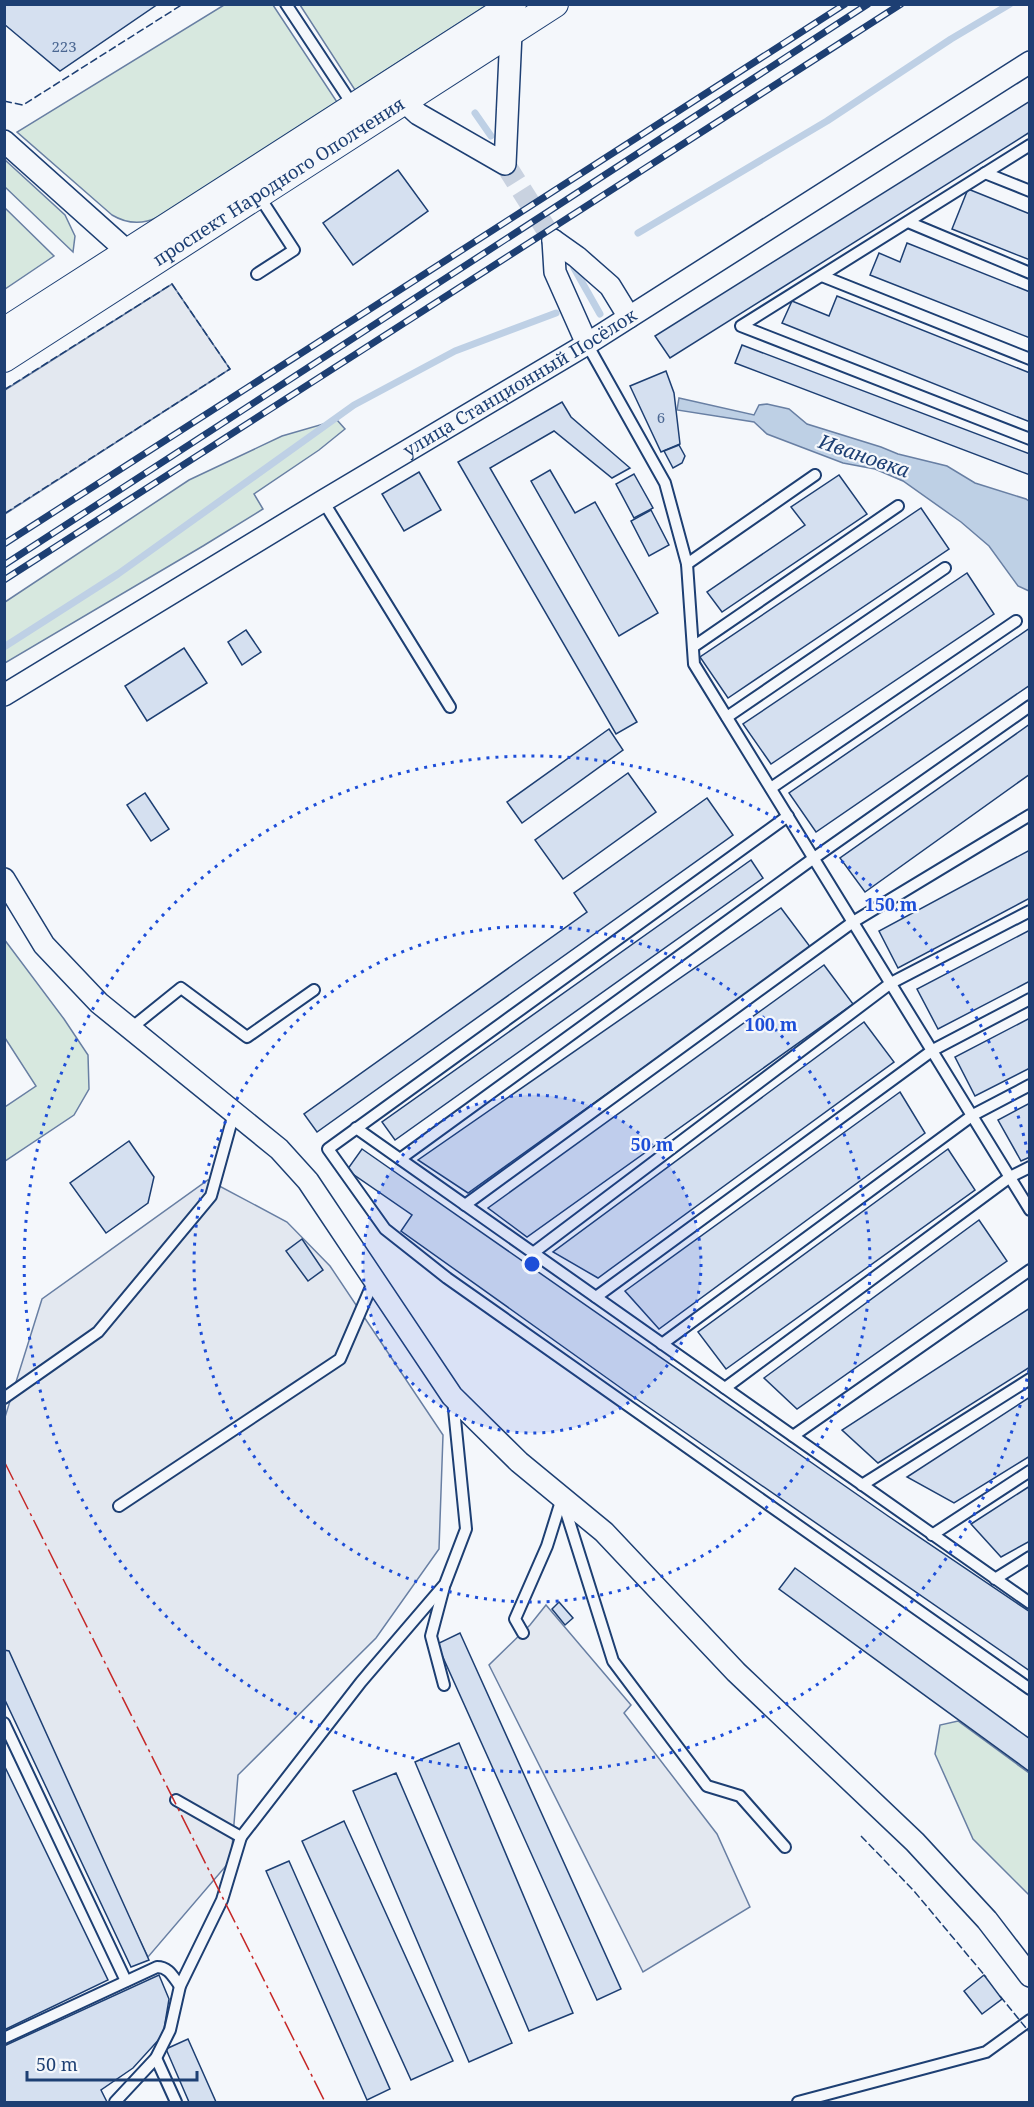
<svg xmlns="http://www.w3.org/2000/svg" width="1034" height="2107" font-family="'Noto Serif',serif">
  <rect width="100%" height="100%" fill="#f4f7fb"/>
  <g fill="#d7e8df" stroke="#687fa3" stroke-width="1.5">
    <path d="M224,5H273L337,102L158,217C142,225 127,224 112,215L17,132Z"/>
    <path d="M300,5H487L355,90Z"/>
    <path d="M4,159L65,215L75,236L73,252L5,187Z"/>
    <path d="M5,208L54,256L5,289H4Z"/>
    <path d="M337,420L345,429L319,450L254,494L263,509L203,546L5,663V602L189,480L282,436Z"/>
    <path d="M4,939L64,1019L88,1055L89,1089L74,1115L5,1161V1107L36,1086L5,1038Z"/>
    <path d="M958,1721L1029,1773V1895L973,1839L935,1754L940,1725Z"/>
  </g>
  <g fill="#e3e8f0" stroke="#687fa3" stroke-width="1.5">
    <path d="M172,284L230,369L5,514V390Z"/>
    <path d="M208,1180L287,1222L330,1266L443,1435L439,1549L376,1638L238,1775L231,1860L148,1957L5,1658V1417L42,1299Z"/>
    <path d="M546,1605L631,1705L624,1713L717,1834L750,1907L643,1972L489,1665L530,1625Z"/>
  </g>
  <path fill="#bed0e5" stroke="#687fa3" stroke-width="1.5" d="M679,398L754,415L759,405L767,404L789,409L807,424L881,447L898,454L947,466L975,483L1026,499L1030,502L1029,591L1018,586L989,546L961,522L903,481L875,469L843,463L767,434L754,422L677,410Z"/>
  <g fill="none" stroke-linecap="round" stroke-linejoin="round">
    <g stroke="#bed0e5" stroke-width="7">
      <path d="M475,113L491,136"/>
      <path d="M638,233L827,121L951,39L1010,4"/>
      <path d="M574,268L600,314"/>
      <path d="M4,647L118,574L354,405L455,351L556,313"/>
    </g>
  </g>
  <g fill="#d5e0f0" stroke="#1d3f73" stroke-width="1.5">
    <path d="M4,4H158L60,71L4,24Z"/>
    <path d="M1030,101V132L670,358L655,336Z"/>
    <path d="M398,170L428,211L353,265L323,223Z"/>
    <path d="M968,189L1030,214V260L952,229Z"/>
    <path d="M907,243L1030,292V338L870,275L879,253L900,262Z"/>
    <path d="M837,296L1030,373V422L782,323L792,301L829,316Z"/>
    <path d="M742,345L1030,454V475L735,363Z"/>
    <path d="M666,371L674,393L680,444L661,452L630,386Z"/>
    <path d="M562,402L571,417L630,468L612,478L554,431L490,468L637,722L616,734L458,462Z"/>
    <path d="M679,445L685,456L682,463L673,468L664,451Z"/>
    <path d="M550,470L575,513L595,502L658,613L619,636L531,481Z"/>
    <path d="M419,472L441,510L404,531L382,494Z"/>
    <path d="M634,474L653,508L634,518L616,484Z"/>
    <path d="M839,475L867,514L722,612L707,592L805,525L791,507Z"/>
    <path d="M921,508L949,549L728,698L700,657Z"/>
    <path d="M651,510L669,545L649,556L631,521Z"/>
    <path d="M967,573L994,614L771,764L743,724Z"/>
    <path d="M1030,628V685L816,832L789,793Z"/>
    <path d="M246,630L261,652L242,665L228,642Z"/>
    <path d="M184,648L207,683L147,721L125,686Z"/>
    <path d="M1030,724V774L865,892L840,858Z"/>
    <path d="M609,729L623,750L522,823L507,802Z"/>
    <path d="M628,773L656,812L563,879L535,840Z"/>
    <path d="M145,793L169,829L151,841L127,805Z"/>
    <path d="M707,798L733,835L317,1132L304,1114L587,912L574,893Z"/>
    <path d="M1030,850V898L898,968L879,931Z"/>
    <path d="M751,860L763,878L395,1140L382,1122Z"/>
    <path d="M781,908L811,948L468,1193L418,1160Z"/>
    <path d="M1030,930V981L938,1029L917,989Z"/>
    <path d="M824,965L853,1004L527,1237L488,1208Z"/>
    <path d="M1030,1018V1068L975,1096L955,1057Z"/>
    <path d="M864,1022L894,1062L598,1278L553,1252Z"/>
    <path d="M900,1092L925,1133L659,1329L625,1291Z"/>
    <path d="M1030,1103V1157L1021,1161L998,1120Z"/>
    <path d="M129,1141L154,1177L148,1203L106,1233L70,1183Z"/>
    <path d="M362,1149L888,1516L1030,1612V1671L628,1393L401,1231L412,1215L347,1170Z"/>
    <path d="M948,1149L975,1190L726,1369L698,1332Z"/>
    <path d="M979,1220L1007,1261L797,1409L764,1378Z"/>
    <path d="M302,1239L323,1270L308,1281L286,1251Z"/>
    <path d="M1030,1308V1367L878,1463L842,1430Z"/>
    <path d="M1030,1397V1456L954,1503L907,1477Z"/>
    <path d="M1030,1486V1541L1001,1557L971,1524Z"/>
    <path d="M795,1568L1030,1739V1772L779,1589Z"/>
    <path d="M559,1602L573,1618L565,1625L552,1609Z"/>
    <path d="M460,1633L621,1989L597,2000L437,1644Z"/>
    <path d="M4,1650L9,1651L149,1960L131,1967L4,1698Z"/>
    <path d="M459,1743L573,2013L529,2031L415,1762Z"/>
    <path d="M4,1765L108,1980L4,2030Z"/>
    <path d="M396,1773L512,2043L469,2062L353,1791Z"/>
    <path d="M344,1821L453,2061L411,2080L302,1841Z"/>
    <path d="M289,1861L390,2089L367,2100L266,1871Z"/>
    <path d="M159,1975L169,1999L163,2035L133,2068L101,2090L107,2102H5L4,2046Z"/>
    <path d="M984,1975L1002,1999L982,2014L964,1991Z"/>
    <path d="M188,2039L216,2102H189L166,2049Z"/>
  </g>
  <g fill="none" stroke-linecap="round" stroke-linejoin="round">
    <path stroke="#c9d2e0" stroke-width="21" stroke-dasharray="21 10" stroke-linecap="butt" d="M505,164L553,240"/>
    <defs>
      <g id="service">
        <path d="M286,4L354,107"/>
        <path d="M1030,145L741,326L1030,439"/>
        <path d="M985,173L1030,191"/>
        <path d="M908,222L1030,273"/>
        <path d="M257,274L294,250L259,196"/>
        <path d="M822,276L1030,359"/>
        <path d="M587,344L665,483L687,564L694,664L1030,1210"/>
        <path d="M323,501L450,707"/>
        <path d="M687,564L815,475"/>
        <path d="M693,647L898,506"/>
        <path d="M727,717L945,568"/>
        <path d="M771,788L1016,621"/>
        <path d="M788,816L328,1149L385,1229L447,1278L1030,1689"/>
        <path d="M130,1029L181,988L247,1037L314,990"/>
        <path d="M356,1128L1030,1603"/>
        <path d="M400,1159L814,858L1030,706"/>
        <path d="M465,1205L853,922L1030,815"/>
        <path d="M533,1253L891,983L1030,911"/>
        <path d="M596,1297L933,1050L1030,999"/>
        <path d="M662,1344L973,1115L1030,1085"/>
        <path d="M725,1388L1010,1177L1030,1167"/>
        <path d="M4,1398L98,1332L211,1196L234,1113"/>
        <path d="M793,1436L1030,1270"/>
        <path d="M862,1485L1030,1379"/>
        <path d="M563,1502L613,1661L707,1786L740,1796L785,1847"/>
        <path d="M119,1506L340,1359L374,1280"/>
        <path d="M932,1535L1030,1471"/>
        <path d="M995,1579L1030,1557"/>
        <path d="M523,1633L515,1619L547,1546L562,1498"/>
        <path d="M444,1685L431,1636L444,1587"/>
        <path d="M4,1723L126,1981"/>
        <path d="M176,1800L241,1837L361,1682L445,1584L466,1529L453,1399"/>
        <path d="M4,2038L157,1967C169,1967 173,1977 180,1986"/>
        <path d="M156,2058L176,2102"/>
        <path d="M115,2102L156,2058L170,2030L180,1986L222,1900L241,1837"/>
        <path d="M798,2102L986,2052L1030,2020"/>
      </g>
      <g id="minor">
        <path d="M397,89L405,102L418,114L505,164L511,33L504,21"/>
        <path d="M4,141L128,252L136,263"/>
        <path d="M553,240L555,272L587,344"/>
        <path d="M553,240L577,257L610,286L629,317"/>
        <path id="s1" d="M4,695L323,501L587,344L1030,62"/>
        <path d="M4,879L44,945L99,1003L279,1149L308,1181L452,1396L519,1462L604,1532L736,1672L915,1842L987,1920L1030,1976"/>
      </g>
      <g id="tertiary">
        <path d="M4,331L513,4"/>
        <path id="s2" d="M4,359L555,4"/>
      </g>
    </defs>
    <use href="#service" stroke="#1d3f73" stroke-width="14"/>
    <use href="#minor" stroke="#1d3f73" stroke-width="24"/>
    <use href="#tertiary" stroke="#1d3f73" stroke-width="28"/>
    <use href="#service" stroke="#f4f7fb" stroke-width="10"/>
    <use href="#minor" stroke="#f4f7fb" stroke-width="21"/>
    <use href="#tertiary" stroke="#f4f7fb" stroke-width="26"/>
    <defs>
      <g id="rail">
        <path d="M4,544L845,4"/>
        <path d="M4,565L868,4"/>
        <path d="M4,580L901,4"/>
      </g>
    </defs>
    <use href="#rail" stroke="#1d3f73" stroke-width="7"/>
    <use href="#rail" stroke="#f4f7fb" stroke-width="4.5" stroke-dasharray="14" stroke-linecap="butt"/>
    <g stroke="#1d3f73" stroke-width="1.5" stroke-dasharray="8 3" stroke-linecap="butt">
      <path d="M4,101L23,105L183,4"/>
      <path d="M4,390L172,284L230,369L4,514"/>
      <path d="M861,1836L914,1891L986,1977"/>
      <path d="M1000,1996L1030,2033"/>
    </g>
    <path stroke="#c62828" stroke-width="1.5" stroke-dasharray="21 4.5 3 4.5" stroke-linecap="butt" d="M4,1461L325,2102"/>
  </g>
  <circle cx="532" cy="1264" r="169" fill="#1d4ed8" fill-opacity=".12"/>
  <g fill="none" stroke="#1d4ed8" stroke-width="3" stroke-dasharray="3 6">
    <circle cx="532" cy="1264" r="169"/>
    <circle cx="532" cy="1264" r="338"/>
    <path d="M1029 1370A508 508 0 1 1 1029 1158"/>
  </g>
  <g text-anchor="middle" stroke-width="4.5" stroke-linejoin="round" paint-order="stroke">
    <g font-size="15" fill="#4b6792">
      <text x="64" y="52">223</text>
      <text x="661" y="423">6</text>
    </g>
    <g font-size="18" fill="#1d3f73" stroke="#f4f7fb">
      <text dy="6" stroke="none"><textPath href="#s2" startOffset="327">проспект Народного Ополчения</textPath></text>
      <text dy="6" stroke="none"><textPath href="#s1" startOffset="603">улица Станционный Посёлок</textPath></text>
    </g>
    <g font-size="20" font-style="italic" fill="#1d3f73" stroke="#f4f7fb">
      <text transform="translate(864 456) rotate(19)" y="7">Ивановка</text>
    </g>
  </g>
  <circle cx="532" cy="1264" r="9" fill="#1d4ed8" stroke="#f4f7fb" stroke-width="3"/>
  <g font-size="18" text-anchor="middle" font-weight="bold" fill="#1d4ed8" stroke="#f4f7fb" stroke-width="4.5" stroke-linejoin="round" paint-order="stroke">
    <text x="891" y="911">150 m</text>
    <text x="771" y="1031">100 m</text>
    <text x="652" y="1151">50 m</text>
  </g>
  <rect width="1034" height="2107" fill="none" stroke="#1d3f73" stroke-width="12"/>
  <path d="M27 2071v9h170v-9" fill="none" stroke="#1d3f73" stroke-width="3"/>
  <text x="36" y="2071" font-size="18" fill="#1d3f73" stroke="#f4f7fb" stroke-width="4.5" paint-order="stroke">50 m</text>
</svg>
